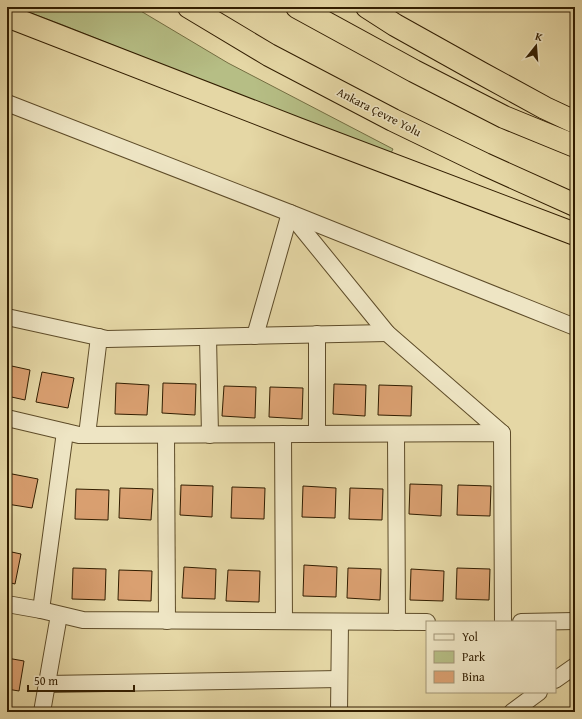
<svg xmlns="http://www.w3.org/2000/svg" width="582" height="719" font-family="'Gentium Book Plus',serif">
  <rect width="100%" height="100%" fill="#e5d7a5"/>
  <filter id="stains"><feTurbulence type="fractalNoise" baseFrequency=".005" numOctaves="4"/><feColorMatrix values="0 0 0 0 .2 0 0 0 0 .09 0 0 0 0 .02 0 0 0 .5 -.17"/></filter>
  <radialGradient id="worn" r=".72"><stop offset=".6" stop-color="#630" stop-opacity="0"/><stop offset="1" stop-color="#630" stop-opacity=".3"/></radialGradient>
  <path fill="#b6be85" stroke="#746e42" d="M15,7H134L228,63L393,149L391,153L235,94L63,25Z"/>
  <g fill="#daa071" stroke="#311d00">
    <path d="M7,365L30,370L25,400L7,396Z"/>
    <path d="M42,372L74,378L68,408L36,402Z"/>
    <path d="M116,383L149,385L147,415L115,414Z"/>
    <path d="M163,383L196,384L195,415L162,413Z"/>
    <path d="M334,384L366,385L365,416L333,414Z"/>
    <path d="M379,385L412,386L411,416L378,415Z"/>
    <path d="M224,386L256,387L255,418L222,416Z"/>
    <path d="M270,387L303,388L302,419L269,417Z"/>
    <path d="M7,473L38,479L32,508L7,504Z"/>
    <path d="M410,484L442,485L441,516L409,514Z"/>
    <path d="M181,485L213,486L212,517L180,515Z"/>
    <path d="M458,485L491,486L490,516L457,515Z"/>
    <path d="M303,486L336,488L335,518L302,517Z"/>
    <path d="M232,487L265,488L264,519L231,518Z"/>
    <path d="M120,488L153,489L151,520L119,518Z"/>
    <path d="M350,488L383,489L382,520L349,519Z"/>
    <path d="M76,489L109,490L108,520L75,519Z"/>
    <path d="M7,551L21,554L15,584L7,582Z"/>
    <path d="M304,565L337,567L336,597L303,596Z"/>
    <path d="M184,567L216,569L215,599L182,598Z"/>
    <path d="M73,568L106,569L105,600L72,599Z"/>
    <path d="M348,568L381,569L380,600L347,598Z"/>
    <path d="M457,568L490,569L489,600L456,599Z"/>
    <path d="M411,569L444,571L443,601L410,600Z"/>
    <path d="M119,570L152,571L151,601L118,600Z"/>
    <path d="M228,570L260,571L259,602L226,601Z"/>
    <path d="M7,658L24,661L19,691L7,689Z"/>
  </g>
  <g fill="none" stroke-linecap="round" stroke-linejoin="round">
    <defs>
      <g id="minor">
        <path d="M7,103L290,213L575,327"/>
        <path d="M291,215L387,333L502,433"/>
        <path d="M7,317L107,339L387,333"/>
        <path d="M255,336L290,213"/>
        <path d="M208,337L210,435"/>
        <path d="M7,418L79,435L502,433L503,622"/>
        <path d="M283,434L284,621"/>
        <path d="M317,434V334"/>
        <path d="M396,434L397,622"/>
        <path d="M87,435L99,337"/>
        <path d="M166,435L167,621"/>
        <path d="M7,604L41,610L83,620L427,622"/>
        <path d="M41,610L65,432"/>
        <path d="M521,622L575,621"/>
        <path d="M555,680L575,666"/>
        <path d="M47,684L339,679"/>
        <path d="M42,712L59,615"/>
        <path d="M339,712L340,622"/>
        <path d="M512,712L539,692"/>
      </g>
      <g id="highway">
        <path d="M189,7L269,55L393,120L484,164L575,205"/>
        <path d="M297,7L414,71L504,117L575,146"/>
        <path d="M367,7L395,25L481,73L545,108L575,122"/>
        <path d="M7,16L298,129L575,234"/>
      </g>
    </defs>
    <use href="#minor" stroke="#5e4c29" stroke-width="18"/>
    <use href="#highway" stroke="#311d00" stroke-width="24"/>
    <use href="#minor" stroke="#eee5c4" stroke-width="16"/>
    <use href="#highway" stroke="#e5d7a5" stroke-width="22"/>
  </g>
  <g text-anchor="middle" stroke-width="3" stroke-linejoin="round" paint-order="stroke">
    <g font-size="12" fill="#311d00" stroke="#eee5c4">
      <text transform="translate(379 112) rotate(27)" y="4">Ankara Çevre Yolu</text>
    </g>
  </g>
  <rect width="582" height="719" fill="none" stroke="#e5d7a5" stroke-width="24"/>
  <rect x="8" y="8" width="566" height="703" fill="none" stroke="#311d00" stroke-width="2"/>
  <rect x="12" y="12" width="558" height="695" fill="none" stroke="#311d00"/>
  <rect x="426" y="621" width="130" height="72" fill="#eee5c4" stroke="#a29576"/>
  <rect x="434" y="634" width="20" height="6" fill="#eee5c4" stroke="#a29576"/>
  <text x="462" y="641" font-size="12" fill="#311d00">Yol</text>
  <rect x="434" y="651" width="20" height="12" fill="#b6be85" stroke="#a29576"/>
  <text x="462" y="661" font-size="12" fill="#311d00">Park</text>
  <rect x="434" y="671" width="20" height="12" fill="#daa071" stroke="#a29576"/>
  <text x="462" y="681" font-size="12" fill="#311d00">Bina</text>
  <g transform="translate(536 46) rotate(17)" stroke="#eee5c4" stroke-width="3" paint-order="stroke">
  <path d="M0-3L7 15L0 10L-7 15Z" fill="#311d00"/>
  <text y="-6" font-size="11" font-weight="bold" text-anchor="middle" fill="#311d00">K</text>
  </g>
  <path d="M28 685v6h106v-6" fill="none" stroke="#311d00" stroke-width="2"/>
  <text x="34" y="685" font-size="12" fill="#311d00" stroke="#eee5c4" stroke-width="3" paint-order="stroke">50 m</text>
  <rect width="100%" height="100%" filter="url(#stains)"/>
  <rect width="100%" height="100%" fill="url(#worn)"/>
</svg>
